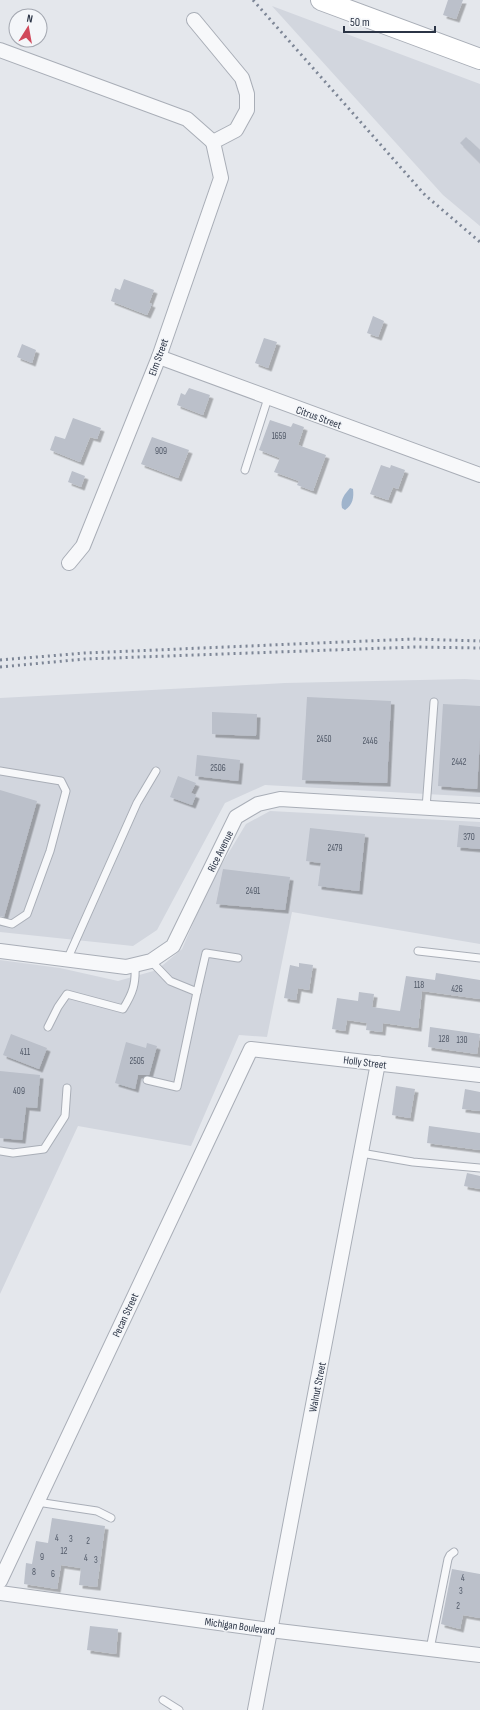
<svg xmlns="http://www.w3.org/2000/svg" width="480" height="1710" font-family="'Sofia Sans Condensed',sans-serif">
  <defs>
    <filter id="shadow"><feDropShadow dx="3.5" dy="3.5" stdDeviation="0" flood-color="#0004"/></filter>
  </defs>
  <rect width="100%" height="100%" fill="#e4e7ec"/>
  <g fill="#d2d6de">
    <path d="M272,6L480,84V226L443,195Z"/>
    <path d="M465,679L480,680V797L265,785L225,803L157,930L133,946L0,932V698L285,683Z"/>
    <path d="M270,811L480,822V944L292,912L267,1037L239,1035L191,1146L78,1126L0,1294V960L60,968L118,981L157,970L182,949L211,882L246,824Z"/>
  </g>
  <path fill="#9fb4cc" d="M350,488L353,489C354,497 353,505 345,510L342,508C340,499 345,494 350,488Z"/>
  <g fill="#bbc0ca" filter="url(#shadow)">
    <path d="M448,0H463L456,19L443,15Z"/>
    <path d="M466,137L480,150V163L460,143Z"/>
    <path d="M124,279L154,290L149,303L152,304L147,315L111,301L115,288L120,290Z"/>
    <path d="M373,316L384,321L378,337L367,333Z"/>
    <path d="M264,338L277,342L268,368L255,363Z"/>
    <path d="M22,344L36,350L32,363L17,357Z"/>
    <path d="M189,388L210,395L203,415L177,405L181,393L185,395Z"/>
    <path d="M73,418L101,428L97,439L90,437L80,462L50,450L55,436L65,439Z"/>
    <path d="M270,420L291,427L293,423L304,427L298,445L326,455L313,491L297,485L299,481L274,472L280,458L259,450Z"/>
    <path d="M152,437L189,450L178,478L141,464Z"/>
    <path d="M381,465L390,468L391,465L405,470L398,489L393,487L388,500L370,494Z"/>
    <path d="M72,471L85,476L81,487L68,482Z"/>
    <path d="M307,697L391,701L387,783L302,780Z"/>
    <path d="M443,704L480,706V738L477,789L438,786Z"/>
    <path d="M212,712L257,714L256,736L212,734Z"/>
    <path d="M197,755L240,760L238,781L195,776Z"/>
    <path d="M178,776L196,783L191,793L196,795L192,805L170,797Z"/>
    <path d="M0,790L37,801L4,917L0,916Z"/>
    <path d="M459,825L480,827V849L457,847Z"/>
    <path d="M310,828L365,834L359,891L318,886L321,863L306,861Z"/>
    <path d="M223,869L290,877L285,910L216,904Z"/>
    <path d="M299,963L313,965L309,990L298,988L296,1000L284,998L290,965L299,967Z"/>
    <path d="M436,973L480,980V999L422,991L418,1028L383,1023L382,1032L366,1030L367,1023L347,1020L345,1031L332,1029L337,998L358,1001L359,992L374,994L372,1007L400,1011L406,976L435,980Z"/>
    <path d="M430,1027L480,1034L477,1054L428,1047Z"/>
    <path d="M11,1034L47,1048L39,1069L3,1055Z"/>
    <path d="M126,1042L146,1048L147,1043L157,1046L149,1075H138L135,1089L115,1083Z"/>
    <path d="M0,1071L40,1075L37,1108L26,1107L22,1140L0,1138Z"/>
    <path d="M396,1086L415,1089L410,1118L392,1115Z"/>
    <path d="M465,1089L480,1092V1111L462,1109Z"/>
    <path d="M429,1126L480,1133V1150L427,1143Z"/>
    <path d="M467,1173L480,1176V1189L464,1186Z"/>
    <path d="M52,1518L105,1526L97,1587L79,1585L81,1568L61,1565L57,1589L24,1584L26,1563L32,1564L36,1541L48,1543Z"/>
    <path d="M452,1569L480,1574V1618L463,1615L460,1629L441,1624Z"/>
    <path d="M90,1626L118,1629L116,1654L87,1650Z"/>
  </g>
  <g fill="none" stroke-linecap="round" stroke-linejoin="round">
    <defs>
      <g id="lane">
        <path d="M245,470L268,398"/>
        <path d="M0,771L61,781L66,791L50,851L27,914L12,924L0,921"/>
        <path d="M426,808L434,702"/>
        <path d="M418,951L480,958"/>
        <path d="M67,960L137,803L156,771"/>
        <path d="M151,961L170,981L197,992L206,953L238,958"/>
        <path d="M48,1027L58,1007L67,994L123,1009C133,993 136,984 135,965"/>
        <path d="M147,1080L177,1087L197,992"/>
        <path d="M0,1151L13,1153L44,1149L65,1116L67,1088"/>
        <path d="M361,1153L413,1162L480,1168"/>
        <path d="M37,1502L97,1511L111,1518"/>
        <path d="M430,1649L448,1559L450,1555L454,1552"/>
        <path d="M163,1700L179,1710"/>
      </g>
      <g id="street">
        <path d="M0,50L187,119L213,142"/>
        <path d="M159,357L480,475"/>
        <path d="M69,563L83,546L159,357L221,178L213,142L236,130L247,110V94L242,78L194,20"/>
        <path d="M0,951L126,967L151,961L173,946L236,817L258,804L280,799L480,811"/>
        <path d="M0,1581L251,1049L480,1075"/>
        <path d="M0,1593L270,1630L480,1655"/>
        <path d="M255,1710L378,1063"/>
      </g>
      <path id="secondary" d="M321,0L480,59"/>
    </defs>
    <use href="#lane" stroke="#a9aeb7" stroke-width="9"/>
    <use href="#street" stroke="#a9aeb7" stroke-width="16"/>
    <use href="#secondary" stroke="#a9aeb7" stroke-width="22"/>
    <use href="#lane" stroke="#f7f8fa" stroke-width="7"/>
    <use href="#street" stroke="#f7f8fa" stroke-width="14"/>
    <use href="#secondary" stroke="#fff" stroke-width="20"/>
    <g stroke="#7d8696" stroke-width="3" stroke-dasharray="2 4" stroke-linecap="butt">
      <path d="M253,0L425,195L480,242"/>
      <path d="M0,660L85,653L413,639L480,641"/>
      <path d="M0,667L85,659L415,647L480,648"/>
    </g>
  </g>
  <g text-anchor="middle" stroke-width="3" stroke-linejoin="round" paint-order="stroke">
    <g font-size="9" fill="#4f5766">
      <text x="279" y="439">1659</text>
      <text x="161" y="454">909</text>
      <text x="324" y="742">2450</text>
      <text x="370" y="744">2446</text>
      <text x="459" y="765">2442</text>
      <text x="218" y="771">2506</text>
      <text x="469" y="840">370</text>
      <text x="335" y="851">2479</text>
      <text x="253" y="894">2491</text>
      <text x="419" y="988">118</text>
      <text x="457" y="992">426</text>
      <text x="444" y="1042">128</text>
      <text x="462" y="1043">130</text>
      <text x="25" y="1055">411</text>
      <text x="137" y="1064">2505</text>
      <text x="19" y="1094">409</text>
      <text x="57" y="1541">4</text>
      <text x="71" y="1542">3</text>
      <text x="88" y="1544">2</text>
      <text x="64" y="1554">12</text>
      <text x="42" y="1560">9</text>
      <text x="86" y="1561">4</text>
      <text x="96" y="1563">3</text>
      <text x="34" y="1575">8</text>
      <text x="53" y="1577">6</text>
      <text x="463" y="1581">4</text>
      <text x="461" y="1594">3</text>
      <text x="458" y="1609">2</text>
    </g>
    <g font-size="11" fill="#2b3445" stroke="#f4f6f9">
      <text transform="translate(158 357) rotate(-70)" y="4">Elm Street</text>
      <text transform="translate(319 417) rotate(20)" y="4">Citrus Street</text>
      <text transform="translate(220 851) rotate(-64)" y="4">Rice Avenue</text>
      <text transform="translate(365 1062) rotate(7)" y="4">Holly Street</text>
      <text transform="translate(125 1315) rotate(-65)" y="4">Pecan Street</text>
      <text transform="translate(317 1387) rotate(-79)" y="4">Walnut Street</text>
      <text transform="translate(240 1626) rotate(8)" y="4">Michigan Boulevard</text>
    </g>
  </g>
  <g transform="translate(28 28) rotate(11)"><circle r="19" fill="#f4f6f9" stroke="#a4a8b1"/>
  <path d="M0-3L7 15L0 10L-7 15Z" fill="#d1495b"/>
  <text y="-6" font-size="11" font-weight="bold" text-anchor="middle" fill="#2b3445">N</text>
  </g>
  <path d="M344 26v6h91v-6" fill="none" stroke="#2b3445" stroke-width="2"/>
  <text x="350" y="26" font-size="12" fill="#2b3445" stroke="#f4f6f9" stroke-width="3" paint-order="stroke">50 m</text>
</svg>
